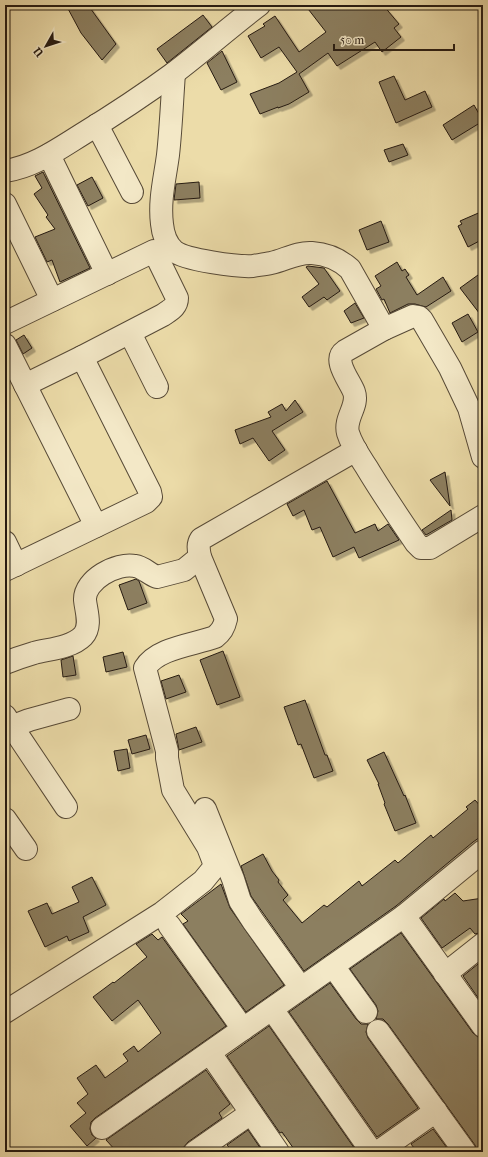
<svg xmlns="http://www.w3.org/2000/svg" width="488" height="1157" font-family="'IM FELL French Canon',serif">
  <defs>
    <filter id="shadow"><feDropShadow dx="3.5" dy="3.5" stdDeviation="0" flood-color="#0004"/></filter>
  </defs>
  <rect width="100%" height="100%" fill="#ecdca9"/>
  <filter id="stains"><feTurbulence type="fractalNoise" baseFrequency=".005" numOctaves="4"/><feColorMatrix values="0 0 0 0 .2 0 0 0 0 .09 0 0 0 0 .02 0 0 0 .5 -.17"/></filter>
  <radialGradient id="worn" r=".72"><stop offset=".6" stop-color="#630" stop-opacity="0"/><stop offset="1" stop-color="#630" stop-opacity=".3"/></radialGradient>
  <g fill="#8c7f60" stroke="#251a11" filter="url(#shadow)">
    <path d="M66,5H88L116,44L102,60L81,33Z"/>
    <path d="M305,5H383L399,24L394,28L401,37L382,52L375,42L337,66L328,53L299,74L309,92L289,104L278,108V107L260,114L250,94L279,83L297,72L279,47L261,58L248,36L265,26L263,24L275,16L299,52L326,32Z"/>
    <path d="M203,15L212,27L167,63L157,49Z"/>
    <path d="M222,51L237,82L221,90L207,63Z"/>
    <path d="M394,76L405,100L425,91L432,107L396,123L379,82Z"/>
    <path d="M474,105L483,121L452,140L443,125Z"/>
    <path d="M403,144L408,155L389,162L384,150Z"/>
    <path d="M43,172L90,268L60,282L52,260L47,262L35,237L55,229L46,217L48,215L34,194L42,188L35,176Z"/>
    <path d="M92,177L103,198L88,206L77,185Z"/>
    <path d="M199,182L200,198L174,200L176,184Z"/>
    <path d="M483,211V239L468,247L458,226L462,224L460,221Z"/>
    <path d="M381,221L389,242L367,250L359,230Z"/>
    <path d="M397,262L402,271L405,269L409,275L406,277L417,295L443,277L451,291L426,307L415,304H408L390,313L384,299L382,300L376,289L381,286L375,276Z"/>
    <path d="M308,266L324,268L340,291L327,300L324,297L309,307L302,297L319,284L306,267Z"/>
    <path d="M478,275L483,282V318L460,288Z"/>
    <path d="M355,303L364,318L351,323L344,311Z"/>
    <path d="M468,314L478,332L462,342L452,323Z"/>
    <path d="M24,335L32,348L23,354L16,340Z"/>
    <path d="M295,400L303,412L272,431L285,450L269,461L253,438L240,444L235,430L271,417L268,412L282,404L286,411Z"/>
    <path d="M445,472L450,506L430,480Z"/>
    <path d="M327,481L355,533L375,524L378,531L388,524L399,540L359,558L354,547L333,557L320,527L312,530L304,510L293,516L287,504Z"/>
    <path d="M451,510L452,520L426,535L422,530Z"/>
    <path d="M136,579L139,581L147,603L128,610L119,585Z"/>
    <path d="M223,651L240,697L217,705L200,660Z"/>
    <path d="M123,652L127,667L106,672L103,657Z"/>
    <path d="M73,656L76,675L63,677L61,660Z"/>
    <path d="M179,675L186,692L166,699L161,681Z"/>
    <path d="M305,700L325,755H327L333,771L314,778L301,744L298,745L284,707Z"/>
    <path d="M196,727L202,742L179,750L176,734Z"/>
    <path d="M146,735L150,749L132,754L128,740Z"/>
    <path d="M127,749L130,768L118,771L114,751Z"/>
    <path d="M384,752L404,796L405,795L416,823L395,831L384,804L385,803L378,784H379L367,760Z"/>
    <path d="M475,800L483,809V835L473,842L396,906L304,971L251,896L241,866L263,854L272,871L279,880L278,882L288,895L283,900L302,923L324,905L327,907L359,881L362,886L395,860L398,863L431,835L433,838L468,809L466,807Z"/>
    <path d="M92,877L106,905L83,917L89,932L69,941L67,936L45,947L28,911L47,903L52,914L79,902L72,887Z"/>
    <path d="M221,884L230,908L284,985L246,1012L183,924L188,921L181,914Z"/>
    <path d="M455,893L463,901L483,898V932L475,934L470,928L442,948L421,918L444,899L445,901Z"/>
    <path d="M401,933L473,1033L478,1037L483,1038V1152H477L475,1145L388,1024L383,1019H376L378,1011L376,1005L350,969Z"/>
    <path d="M152,934L158,940L162,937L226,1026L95,1118L91,1122L90,1129L92,1135L96,1138L87,1146L70,1126L86,1113L77,1103L88,1094L77,1078L96,1065L105,1078L128,1061L123,1054L134,1046L138,1052L161,1033L138,1000L112,1021L93,997L113,982L114,983L147,957L136,944Z"/>
    <path d="M483,960V1005L463,976Z"/>
    <path d="M330,983L356,1019L361,1024H368L366,1032L368,1038L418,1108L377,1137L289,1012Z"/>
    <path d="M269,1026L357,1152H296L282,1132L280,1133L227,1056Z"/>
    <path d="M206,1070L230,1104L219,1113L222,1118L188,1142L183,1148L178,1152H117L106,1140Z"/>
    <path d="M433,1129L450,1152H417L411,1144Z"/>
    <path d="M248,1130L261,1149L258,1152H233L227,1145Z"/>
  </g>
  <g fill="none" stroke-linecap="round" stroke-linejoin="round">
    <defs>
      <g id="minor">
        <path d="M174,73C172,100 171,128 168,155C165,178 159,200 162,224C163,234 166,244 174,251C185,260 238,267 253,266C259,265 266,264 271,263C285,260 297,252 312,253C327,254 339,259 350,269L384,329"/>
        <path d="M97,125L132,192"/>
        <path d="M49,155L107,274"/>
        <path d="M5,171C33,167 57,150 81,135C112,116 144,95 174,73C203,51 230,27 259,5"/>
        <path d="M5,204L52,300"/>
        <path d="M5,323L154,251L177,298C177,307 170,310 163,315L82,357L25,385"/>
        <path d="M130,333L157,387"/>
        <path d="M5,345L96,526"/>
        <path d="M483,457L469,408L450,368L422,320L419,317L413,316L384,329L345,351C332,360 350,381 354,392C359,406 344,418 348,433C352,446 360,457 367,468C382,493 399,518 416,543L421,548H430L483,516"/>
        <path d="M5,542L16,565"/>
        <path d="M5,570L146,502L151,497L150,492L82,357"/>
        <path d="M5,663C15,659 24,656 34,653C49,649 71,648 83,636C92,626 86,611 85,600C84,580 117,562 135,566C143,567 149,574 157,577L184,570L200,557"/>
        <path d="M5,716L66,807"/>
        <path d="M11,727L29,720L69,709"/>
        <path d="M205,809L233,879L240,901L253,921L301,988"/>
        <path d="M5,819L26,849"/>
        <path d="M404,916L483,1026"/>
        <path d="M169,925L243,1029"/>
        <path d="M333,966L366,1012"/>
        <path d="M445,974L483,944"/>
        <path d="M272,1009L372,1152"/>
        <path d="M5,1012L162,913L203,881L212,870L214,865L213,860L208,847L173,790L167,758V751L145,668C157,648 193,645 215,637C221,632 224,628 226,619L200,557C199,551 197,545 201,539L356,450"/>
        <path d="M378,1031L465,1152"/>
        <path d="M210,1053L278,1152"/>
        <path d="M102,1128L404,916L483,851"/>
        <path d="M195,1152L251,1113"/>
        <path d="M378,1152L436,1111"/>
      </g>
    </defs>
    <use href="#minor" stroke="#574a37" stroke-width="24"/>
    <use href="#minor" stroke="#f3e8c7" stroke-width="22"/>
  </g>
  <rect width="488" height="1157" fill="none" stroke="#ecdca9" stroke-width="20"/>
  <rect x="6" y="6" width="476" height="1145" fill="none" stroke="#251a11" stroke-width="2"/>
  <rect x="10" y="10" width="468" height="1137" fill="none" stroke="#251a11"/>
  <g transform="translate(46 46) rotate(231)" stroke="#f3e8c7" stroke-width="3" paint-order="stroke">
  <path d="M0-3L7 15L0 10L-7 15Z" fill="#251a11"/>
  <text y="-6" font-size="11" font-weight="bold" text-anchor="middle" fill="#251a11">U</text>
  </g>
  <path d="M334 44v6h120v-6" fill="none" stroke="#251a11" stroke-width="2"/>
  <text x="340" y="44" font-size="12" fill="#251a11" stroke="#f3e8c7" stroke-width="3" paint-order="stroke">50 m</text>
  <rect width="100%" height="100%" filter="url(#stains)"/>
  <rect width="100%" height="100%" fill="url(#worn)"/>
</svg>
